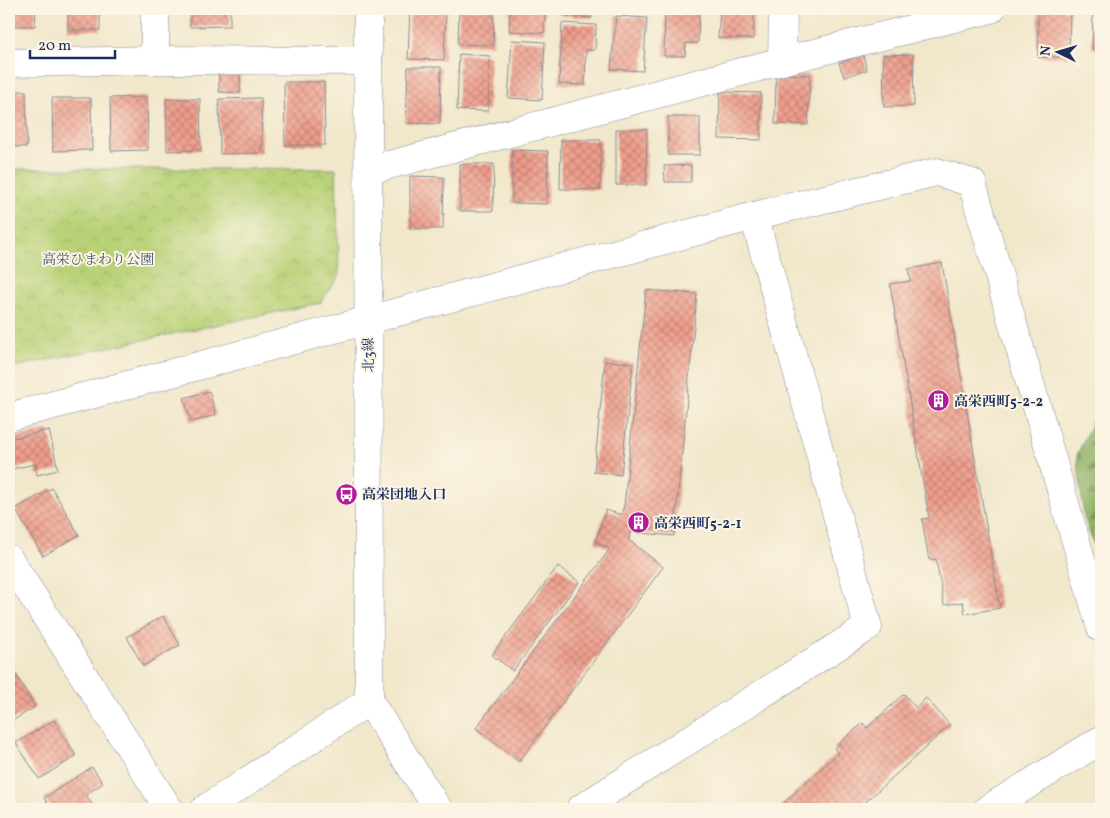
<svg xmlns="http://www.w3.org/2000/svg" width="1110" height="818" font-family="Vollkorn,'Noto Serif JP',serif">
  <defs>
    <pattern id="forest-firs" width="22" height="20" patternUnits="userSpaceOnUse" patternTransform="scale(1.25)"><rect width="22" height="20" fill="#92b468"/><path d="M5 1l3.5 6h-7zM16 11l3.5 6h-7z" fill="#769359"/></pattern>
    <pattern id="park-crowns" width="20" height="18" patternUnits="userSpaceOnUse" patternTransform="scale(1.25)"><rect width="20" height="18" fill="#b9d277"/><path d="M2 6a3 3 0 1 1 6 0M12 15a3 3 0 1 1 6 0" fill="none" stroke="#9eb569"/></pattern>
    <pattern id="building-cross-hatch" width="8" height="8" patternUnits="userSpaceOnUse" patternTransform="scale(1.25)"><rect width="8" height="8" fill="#f09e8b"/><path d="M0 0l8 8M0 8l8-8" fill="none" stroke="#c28175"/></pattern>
  </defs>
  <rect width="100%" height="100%" fill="#fcf5e5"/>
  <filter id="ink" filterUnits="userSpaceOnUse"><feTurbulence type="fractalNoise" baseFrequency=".02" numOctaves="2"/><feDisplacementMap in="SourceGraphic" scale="10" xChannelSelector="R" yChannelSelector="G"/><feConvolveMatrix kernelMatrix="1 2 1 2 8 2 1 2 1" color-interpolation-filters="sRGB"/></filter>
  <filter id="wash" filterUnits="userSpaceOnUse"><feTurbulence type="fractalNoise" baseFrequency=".0096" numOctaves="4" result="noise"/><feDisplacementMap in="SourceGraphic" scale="20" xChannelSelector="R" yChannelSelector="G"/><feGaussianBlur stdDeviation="1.12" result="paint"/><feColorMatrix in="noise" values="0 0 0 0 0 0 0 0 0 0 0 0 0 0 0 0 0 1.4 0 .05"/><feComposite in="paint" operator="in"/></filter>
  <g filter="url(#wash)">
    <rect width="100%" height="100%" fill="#f1e7cb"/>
    <path fill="url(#forest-firs)" stroke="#567263" d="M1101,402V564L1084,517L1077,455Z"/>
    <g fill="url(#park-crowns)" stroke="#6a806a">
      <path d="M9,169H336L339,276L320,303L9,368Z"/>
      <path d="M1101,528V586L1092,530Z"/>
    </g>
    <g id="blocks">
      <g fill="url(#building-cross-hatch)">
        <path d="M9,9H36L35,26H9Z"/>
        <rect x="68" y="9" width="32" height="21"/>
        <path d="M190,9H230V26L190,27Z"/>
        <path d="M410,9H446L444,60L408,59Z"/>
        <path d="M459,9H494L493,45L458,44Z"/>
        <path d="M510,9H545L544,33L509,31Z"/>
        <path d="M560,9H593L592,18L560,15Z"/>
        <path d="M665,9H699L698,43H686L685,56H664Z"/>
        <path d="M720,9H754L753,39L718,38Z"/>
        <path d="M1038,9H1070L1069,57H1038Z"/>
        <path d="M1093,9H1101V49H1092Z"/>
        <path d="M616,16L647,18L643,71L611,69Z"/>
        <path d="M562,23L596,25L595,50H586L585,85L559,84Z"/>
        <path d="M512,40L545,42L542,100L508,98Z"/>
        <path d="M459,54L490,56L488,111L457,110Z"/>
        <path d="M913,54L914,106L884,107L883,55Z"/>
        <path d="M863,55L867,70L844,77L839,63Z"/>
        <path d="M408,67H441L440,124L406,123Z"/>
        <path d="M219,72H240V93L219,92Z"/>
        <path d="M776,74L810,75L808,125L775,124Z"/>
        <path d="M284,82H324L325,145H285Z"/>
        <path d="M9,91H26L27,147H9Z"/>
        <path d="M720,92L761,93V140L719,139Z"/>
        <path d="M147,97L148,150L111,151L110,98Z"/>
        <path d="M52,98H91L92,150L53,151Z"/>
        <path d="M261,98L262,153L220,154L219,99Z"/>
        <path d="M166,99H200L201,150L167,151Z"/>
        <rect x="668" y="117" width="32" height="38"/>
        <path d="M616,129H647L646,185H616Z"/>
        <path d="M561,140H601L600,190L560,189Z"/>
        <path d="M512,150L548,151L547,204L512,203Z"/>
        <path d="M460,164H494L493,211H460Z"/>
        <path d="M691,165V182H665L664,166Z"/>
        <path d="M410,176L444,177L443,229H410Z"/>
        <path d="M942,263L1000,608L965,614L963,602L944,605L936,559L929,560L922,519L929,518L890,284L911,281L908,269Z"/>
        <path d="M646,290L697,294L674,536L630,532L629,540L663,567L519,762L476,728L607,553L609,548L595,542L606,510L621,515L624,506Z"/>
        <path d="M605,361L633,363L621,475L594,472Z"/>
        <path d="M209,391L216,415L191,422L184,398Z"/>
        <path d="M49,430L58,470L37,475L35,464L12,469L9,456V439Z"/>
        <path d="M52,488L79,535L43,556L15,509Z"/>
        <path d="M558,566L579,582L513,671L492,655Z"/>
        <path d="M163,616L180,645L143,666L127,637Z"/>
        <path d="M14,671L35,707L9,723V674Z"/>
        <path d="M904,694L916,708L926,698L950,725L858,809H777L838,753L834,748L863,723L867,728Z"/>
        <path d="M54,720L76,756L39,779L16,743Z"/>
        <path d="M92,767L103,783L86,795L95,809H51L44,798Z"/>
      </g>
    </g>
  </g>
  <g filter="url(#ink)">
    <use href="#blocks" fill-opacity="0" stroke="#868b94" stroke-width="1"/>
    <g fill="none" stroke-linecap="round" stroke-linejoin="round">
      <defs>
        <g id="minor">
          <path d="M155,9V60"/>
          <path d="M782,61L783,9"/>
          <path d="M9,63L155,60L368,61"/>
          <path d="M370,170L782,61L991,9"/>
          <path d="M9,417L754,216L937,172L972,183L1101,628"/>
          <path d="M9,559L169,809"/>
          <path d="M369,701L438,809"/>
          <path d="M580,809L868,627L754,216"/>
          <path d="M988,809L1101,740"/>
        </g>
        <path id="tertiary" d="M205,809L369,701L368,9"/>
      </defs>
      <use href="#minor" stroke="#868b94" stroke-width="29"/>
      <use href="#tertiary" stroke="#868b94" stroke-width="29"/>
      <use href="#minor" stroke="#fff" stroke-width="28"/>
      <use href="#tertiary" stroke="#fff" stroke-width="28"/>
    </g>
  </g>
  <defs>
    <symbol id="building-disc" viewBox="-11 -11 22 22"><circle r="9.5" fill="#b5179e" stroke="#fcf5e5"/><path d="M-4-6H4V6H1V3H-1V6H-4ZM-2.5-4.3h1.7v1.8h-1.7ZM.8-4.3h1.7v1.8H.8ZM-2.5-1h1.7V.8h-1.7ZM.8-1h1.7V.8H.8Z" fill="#fff"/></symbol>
    <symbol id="bus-disc" viewBox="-11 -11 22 22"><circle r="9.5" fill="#b5179e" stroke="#fcf5e5"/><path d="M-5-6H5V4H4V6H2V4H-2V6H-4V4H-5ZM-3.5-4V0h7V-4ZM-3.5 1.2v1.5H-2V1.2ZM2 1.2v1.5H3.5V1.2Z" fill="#fff"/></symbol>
  </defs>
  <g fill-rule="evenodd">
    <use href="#building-disc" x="926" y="388" width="25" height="25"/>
    <use href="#bus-disc" x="334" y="482" width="25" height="25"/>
    <use href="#building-disc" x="626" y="510" width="25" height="25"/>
  </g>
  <g text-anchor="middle" stroke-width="4" stroke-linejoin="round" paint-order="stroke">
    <g font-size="14" fill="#425864" stroke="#fcf5e5">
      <text x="98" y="264">高栄ひまわり公園</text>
    </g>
    <g font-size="14" fill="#1b2f5e" stroke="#fcf5e5">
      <text transform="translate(368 355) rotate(-90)" y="5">北3線</text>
    </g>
    <g font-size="14" font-weight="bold" fill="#1b2f5e" stroke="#fcf5e5" text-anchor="start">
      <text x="954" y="406">高栄西町5-2-2</text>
      <text x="362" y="499">高栄団地入口</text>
      <text x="654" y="528">高栄西町5-2-1</text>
    </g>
  </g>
  <rect width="1110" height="818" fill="none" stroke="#fcf5e5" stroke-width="30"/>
  <g transform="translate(1058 52) rotate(275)" stroke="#fcf5e5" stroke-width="4" paint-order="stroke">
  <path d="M0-4L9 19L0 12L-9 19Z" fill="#1b2f5e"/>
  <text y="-8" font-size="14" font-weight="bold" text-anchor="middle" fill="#1b2f5e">N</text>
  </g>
  <path d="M30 50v8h85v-8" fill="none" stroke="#1b2f5e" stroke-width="2.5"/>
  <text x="38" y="50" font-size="15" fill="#1b2f5e" stroke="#fcf5e5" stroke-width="4" paint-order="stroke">20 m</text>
</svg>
